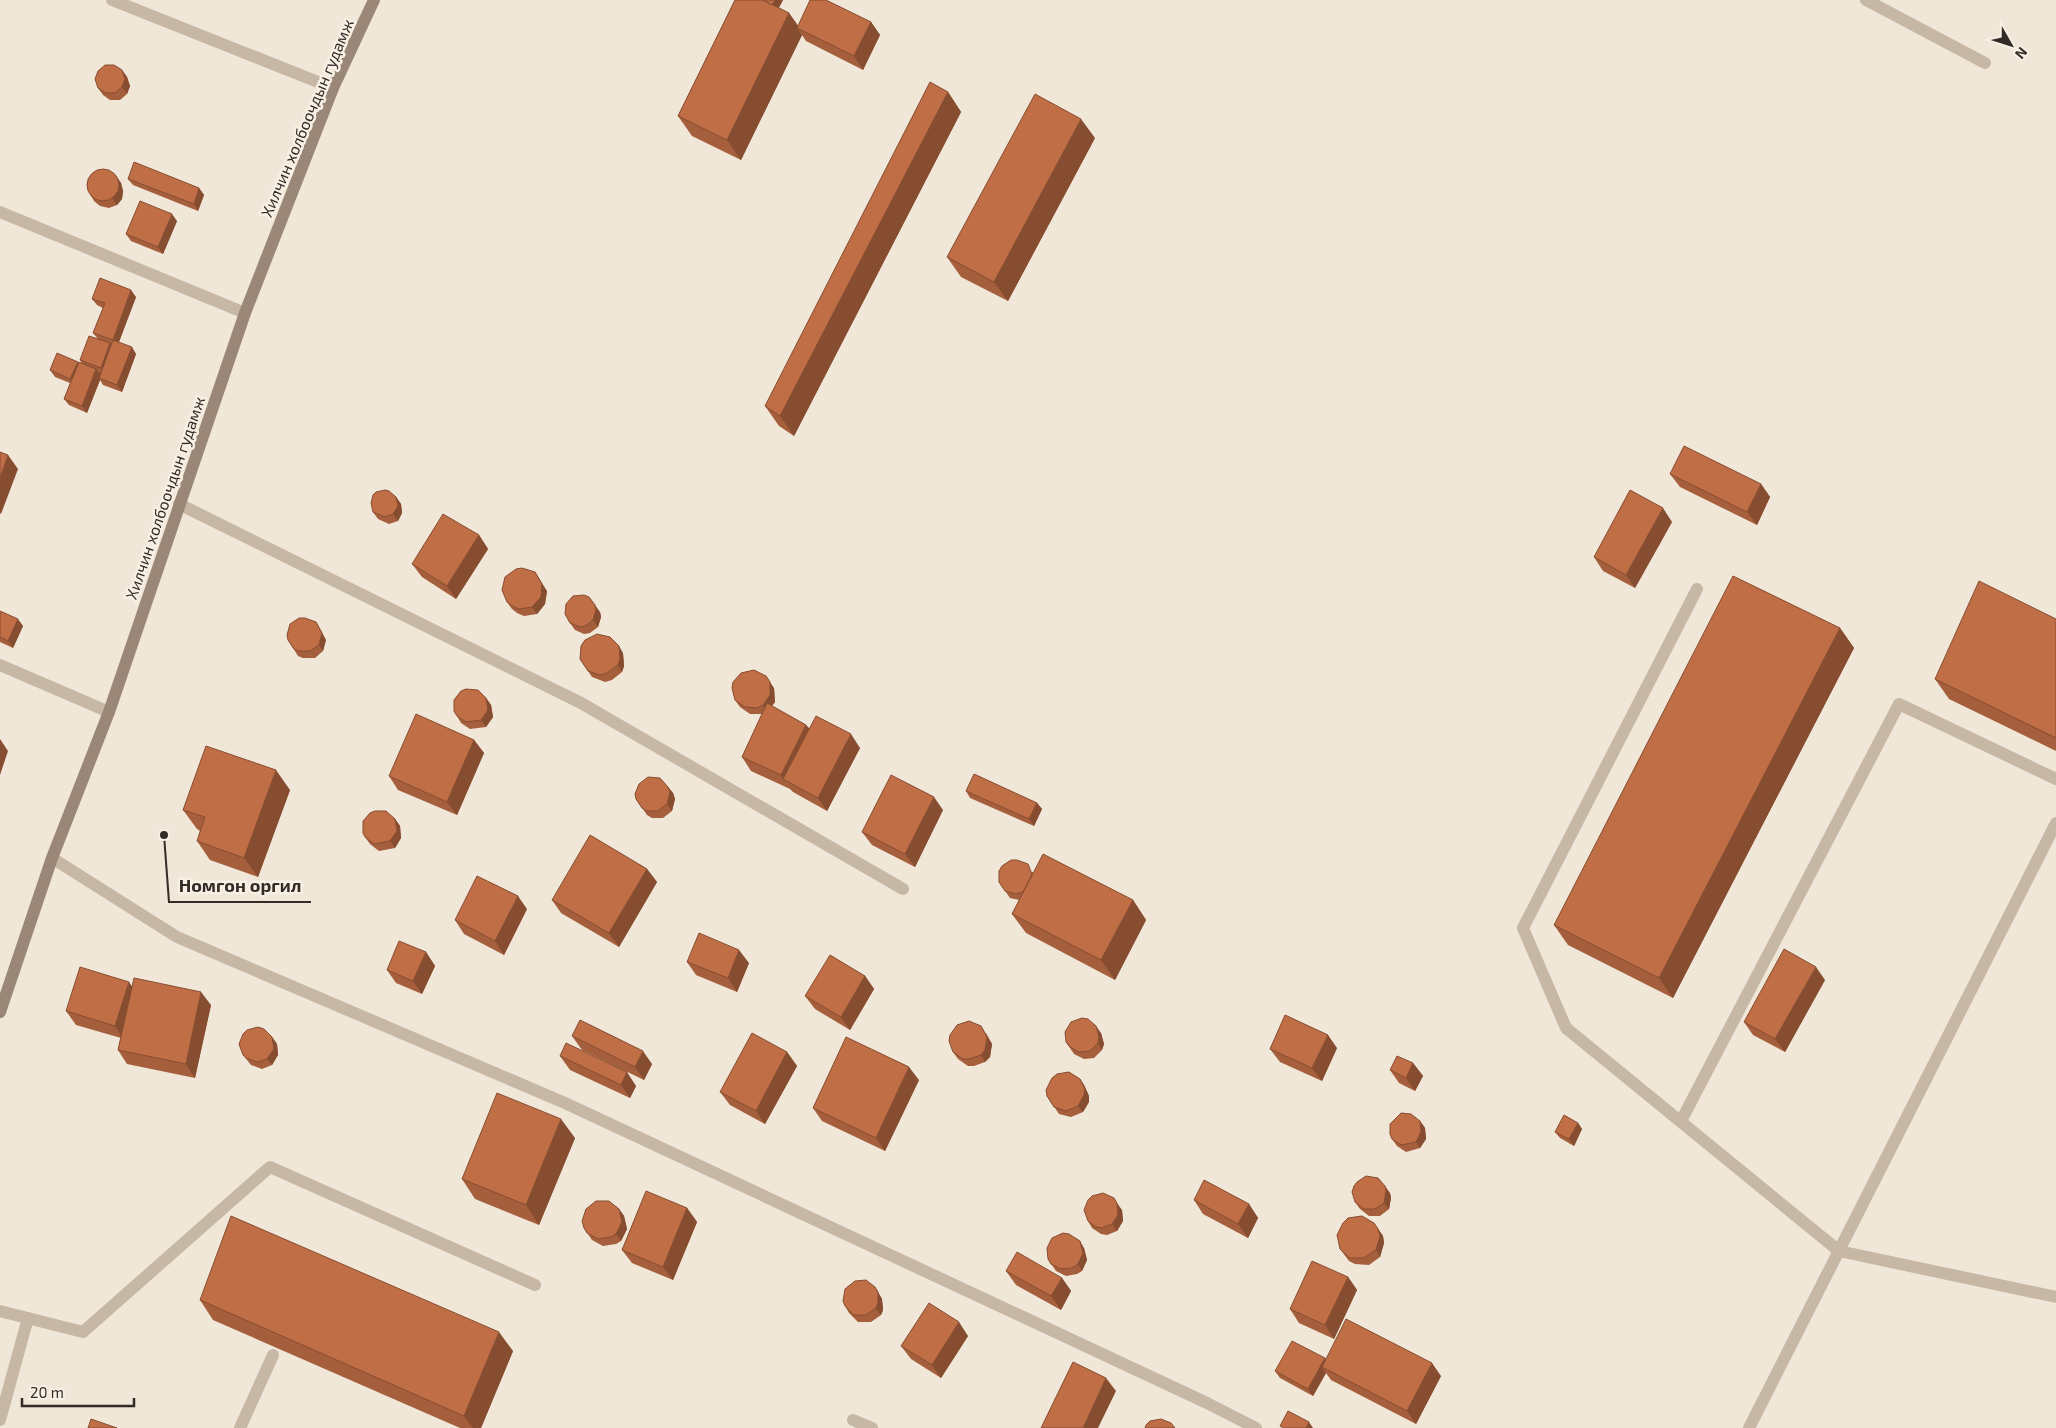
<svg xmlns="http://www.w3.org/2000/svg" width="2056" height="1428" font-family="'Exo 2',sans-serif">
  <rect width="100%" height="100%" fill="#f0e7d8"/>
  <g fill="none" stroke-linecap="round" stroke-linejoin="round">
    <g stroke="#c7b7a5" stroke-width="12">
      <path d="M1866,0L1985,63"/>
      <path d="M179,504L581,703L903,889"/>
      <path d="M1697,589L1523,928L1566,1028L1839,1251L2056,1297"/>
      <path d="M52,858L177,937L565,1103L1207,1403L1256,1428"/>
      <path d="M1681,1121L1899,704L2056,779"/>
      <path d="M0,1311L83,1332L270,1167L535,1285"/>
      <path d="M0,1420L28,1318"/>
      <path d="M853,1420L872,1428"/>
      <path d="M240,1428L273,1355"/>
      <path d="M1749,1428L2056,823"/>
    </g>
    <g stroke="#c7b7a5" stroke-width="12">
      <path d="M112,0L333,88"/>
      <path d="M0,212L245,313"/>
      <path d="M0,665L109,712"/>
    </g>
    <path stroke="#9a8777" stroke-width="12" d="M0,1012L52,858L109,712L245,313L333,88L374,0"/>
  </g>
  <g fill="#a55f3c">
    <path d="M735,0H783L779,8L789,13L798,26L871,22L880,35L863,70L806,41L802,35L741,160L692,136L678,116Z"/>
    <path d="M122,70L127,77L130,86L127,94L120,100H110L103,95L98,88Z"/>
    <path d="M948,92L961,112L794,436L779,426L765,406Z"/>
    <path d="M1095,138L1008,301L961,277L947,257Z"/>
    <path d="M116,176L121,183L123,191L122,199L117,205L109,208L100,206L94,201L90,194Z"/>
    <path d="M128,179L199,188L204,195L198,211L133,185Z"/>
    <path d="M177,221L163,254L131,241L126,234Z"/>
    <path d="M136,297L119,342L136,354L122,392L103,385L100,380L87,413L69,405L64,399L70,383L55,377L50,370L78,363H82L80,360L98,339L93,333L103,308L97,305L92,299Z"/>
    <path d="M1670,474L1761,484L1770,497L1757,525L1680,487Z"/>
    <path d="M396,497L401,504L402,513L398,521L389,524L378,519L373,512Z"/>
    <path d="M1672,522L1635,588L1603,571L1594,557Z"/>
    <path d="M479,535L488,549L456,599L422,577L412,564Z"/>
    <path d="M547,591L545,604L537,614L524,616L517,613L512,609L507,602Z"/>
    <path d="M0,611L23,626L13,648L0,642Z"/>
    <path d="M600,612L601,617L598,627L590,633L584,634L575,630L570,623Z"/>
    <path d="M2056,619V751L1949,699L1935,679Z"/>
    <path d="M316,622L326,640L323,651L315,658H303L298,656L288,640Z"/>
    <path d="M1840,628L1854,648L1673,998L1568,945L1554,925Z"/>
    <path d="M623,653L624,666L622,672L612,680L605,682L592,677L580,659Z"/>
    <path d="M774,688L775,702L772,706L806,725L810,729L860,748L827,811L793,792L790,789L751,771L742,757L762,714H750L740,707L735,700Z"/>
    <path d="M486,698L491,705L493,717L486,727L470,729L461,723L457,716Z"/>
    <path d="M474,740L484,753L457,815L398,790L389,776Z"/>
    <path d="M668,787L673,793L675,799L672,811L663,818H652L647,815L636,799Z"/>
    <path d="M290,790L258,877L210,860L197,841L200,831L197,829L183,810Z"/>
    <path d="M966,791L1037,803L1042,809L1034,826L970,798Z"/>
    <path d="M943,810L915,867L872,845L862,832Z"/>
    <path d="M395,819L400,826L401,838L395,848L379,851L370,844L365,837Z"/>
    <path d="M647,869L657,882L619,947L561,913L552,900Z"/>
    <path d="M1033,872L1133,900L1146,920L1115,980L1026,933L1012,914L1019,900L1010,898L999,882Z"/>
    <path d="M527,909L504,955L464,934L455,920Z"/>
    <path d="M426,952L435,966L422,994L396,983L387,970Z"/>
    <path d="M687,962L749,963L737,992L696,975Z"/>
    <path d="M865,976L874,989L850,1030L815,1009L805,996Z"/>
    <path d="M1825,980L1785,1052L1753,1035L1744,1022Z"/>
    <path d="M132,986L211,1005L195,1078L127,1064L118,1050L121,1038L76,1025L66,1011Z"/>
    <path d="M986,1033L992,1044L990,1057L985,1062L974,1066H968L958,1059L953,1052Z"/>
    <path d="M1101,1033L1104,1044L1102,1050L1094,1058L1084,1059L1074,1054L1066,1042Z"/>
    <path d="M572,1036L652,1064L644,1080L582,1050Z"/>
    <path d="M272,1037L277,1044L278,1055L272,1065L262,1069L251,1065L243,1055Z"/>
    <path d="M1337,1048L1322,1081L1280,1062L1270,1049Z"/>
    <path d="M787,1052L797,1066L765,1124L730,1105L720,1092Z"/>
    <path d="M560,1056L636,1086L630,1098L570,1070Z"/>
    <path d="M1413,1063L1423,1076L1415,1091L1399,1083L1390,1070Z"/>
    <path d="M1080,1079L1084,1085L1089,1096V1102L1083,1112L1071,1117L1059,1114L1047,1096Z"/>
    <path d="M919,1080L885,1151L822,1121L813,1108Z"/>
    <path d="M1420,1121L1425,1128L1426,1139L1420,1148L1406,1152L1397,1146L1392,1139Z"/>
    <path d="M1578,1123L1582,1129L1574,1146L1560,1138L1555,1132Z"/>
    <path d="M575,1138L539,1225L475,1199L462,1179Z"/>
    <path d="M1390,1193L1391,1198L1389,1209L1380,1216H1369L1360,1209L1355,1202Z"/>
    <path d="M1194,1200L1249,1204L1258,1218L1248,1238L1203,1214Z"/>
    <path d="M687,1208L697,1222L673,1280L632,1263L622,1250Z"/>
    <path d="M619,1209L624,1216L627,1229L621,1241L616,1244L603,1246L592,1240L584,1228Z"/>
    <path d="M1122,1210L1123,1221L1117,1231L1107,1235L1101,1234L1092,1228L1088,1221Z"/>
    <path d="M1374,1223L1383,1236L1384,1243L1380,1257L1369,1265L1355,1264L1349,1261L1340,1249Z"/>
    <path d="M1084,1248L1087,1260L1082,1271L1077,1274L1066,1276L1056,1271L1048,1259Z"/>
    <path d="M1006,1271L1062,1278L1071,1291L1061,1310L1016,1285Z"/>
    <path d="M1348,1277L1357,1290L1334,1339L1299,1323L1290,1309Z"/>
    <path d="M875,1287L882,1299L883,1310L881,1315L871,1322H858L849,1313L845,1306Z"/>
    <path d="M200,1300L513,1351L481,1428H460L213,1320Z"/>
    <path d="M968,1336L941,1378L911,1359L901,1346Z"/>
    <path d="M1325,1358L1326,1359L1441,1376L1416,1424L1331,1380L1326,1373L1313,1396L1280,1378L1275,1371Z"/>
  </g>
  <g fill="#864d31">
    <path d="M775,0H783L775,14L771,7Z"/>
    <path d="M789,13L801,30L797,28L802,35L741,160L727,140Z"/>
    <path d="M871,22L880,35L863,70L854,56Z"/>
    <path d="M122,70L127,77L130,86L127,94L122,87Z"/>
    <path d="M948,92L961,112L794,436L780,416Z"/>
    <path d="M1081,119L1095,138L1008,301L994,282Z"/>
    <path d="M116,176L121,183L123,191L122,199L117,205L112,198Z"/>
    <path d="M199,188L204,195L198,211L194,204Z"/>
    <path d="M172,214L177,221L163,254L158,247Z"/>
    <path d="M131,290L136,297L117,347L113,340Z"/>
    <path d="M110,343L115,350L105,374L101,368Z"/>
    <path d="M132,347L136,354L122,392L117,385Z"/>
    <path d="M78,362L83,369L75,385L70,379Z"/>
    <path d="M96,369L101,375L99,378L100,380L87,413L82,406Z"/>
    <path d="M8,455L18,469L1,514L0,513V478Z"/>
    <path d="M1761,484L1770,497L1757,525L1747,512Z"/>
    <path d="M396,497L401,504L402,513L398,521L393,514Z"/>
    <path d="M1663,508L1672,522L1635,588L1626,575Z"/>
    <path d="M479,535L488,549L456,599L447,586Z"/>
    <path d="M535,572L547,591L545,604L537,614L532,607Z"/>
    <path d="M595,605L600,612L601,617L598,627L593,620Z"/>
    <path d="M18,619L23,626L13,648L8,641Z"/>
    <path d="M316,622L326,640L323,651L319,645Z"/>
    <path d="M1840,628L1854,648L1673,998L1659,978Z"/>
    <path d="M619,646L623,653L624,666L622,672L618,665Z"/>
    <path d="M766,676L774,688L775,702L767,712L763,705Z"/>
    <path d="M486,698L491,705L493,717L486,727L481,720Z"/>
    <path d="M806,725L816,738L783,779L781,775Z"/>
    <path d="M851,734L860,748L827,811L818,798Z"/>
    <path d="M0,739L8,751L0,775Z"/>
    <path d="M474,740L484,753L457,815L447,802Z"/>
    <path d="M276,770L290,790L258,877L244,858Z"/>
    <path d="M668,787L673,793L675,799L672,811L667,804Z"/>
    <path d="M934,797L943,810L915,867L905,854Z"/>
    <path d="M1037,803L1042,809L1034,826L1029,819Z"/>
    <path d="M395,819L400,826L401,838L395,848L390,841Z"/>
    <path d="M647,869L657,882L619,947L609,933Z"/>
    <path d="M518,896L527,909L504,955L495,941Z"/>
    <path d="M1133,900L1146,920L1115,980L1101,960Z"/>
    <path d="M739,950L749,963L737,992L728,978Z"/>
    <path d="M426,952L435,966L422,994L413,981Z"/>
    <path d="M1816,967L1825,980L1785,1052L1775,1039Z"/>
    <path d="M865,976L874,989L850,1030L841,1017Z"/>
    <path d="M129,982L138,995L124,1040L115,1026Z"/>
    <path d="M201,992L211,1005L195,1078L186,1064Z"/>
    <path d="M981,1026L992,1044L990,1057L985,1062L981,1055Z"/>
    <path d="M1096,1026L1101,1033L1104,1044L1102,1050L1098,1043Z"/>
    <path d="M1328,1035L1337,1048L1322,1081L1312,1068Z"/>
    <path d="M272,1037L277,1044L278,1055L272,1065L267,1059Z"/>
    <path d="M643,1051L652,1064L644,1080L635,1067Z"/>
    <path d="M787,1052L797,1066L765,1124L756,1111Z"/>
    <path d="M1413,1063L1423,1076L1415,1091L1406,1078Z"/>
    <path d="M909,1067L919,1080L885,1151L876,1138Z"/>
    <path d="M627,1072L636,1086L630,1098L621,1085Z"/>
    <path d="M1080,1079L1084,1085L1089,1096V1102L1083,1112L1078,1106Z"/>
    <path d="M561,1119L575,1138L539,1225L526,1205Z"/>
    <path d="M1420,1121L1425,1128L1426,1139L1420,1148L1416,1142Z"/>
    <path d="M1578,1123L1582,1129L1574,1146L1569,1139Z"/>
    <path d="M1385,1186L1390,1193L1391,1198L1389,1209L1384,1203Z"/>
    <path d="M1117,1203L1122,1210L1123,1221L1117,1231L1112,1224Z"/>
    <path d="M1249,1204L1258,1218L1248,1238L1238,1224Z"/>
    <path d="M687,1208L697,1222L673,1280L663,1267Z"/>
    <path d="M619,1209L624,1216L627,1229L621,1241L616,1234Z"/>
    <path d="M1378,1229L1383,1236L1384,1243L1380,1257L1376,1250Z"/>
    <path d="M1080,1241L1084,1248L1087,1260L1082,1271L1078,1264Z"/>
    <path d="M1348,1277L1357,1290L1334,1339L1325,1325Z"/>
    <path d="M1062,1278L1071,1291L1061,1310L1051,1296Z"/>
    <path d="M875,1287L882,1299L883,1310L881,1315L876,1308Z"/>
    <path d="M959,1322L968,1336L941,1378L932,1365Z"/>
    <path d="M499,1332L513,1351L481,1428H473L464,1416Z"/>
    <path d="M1325,1358L1330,1365L1322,1367L1326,1373L1313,1396L1308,1389Z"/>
    <path d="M1432,1363L1441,1376L1416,1424L1407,1411Z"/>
    <path d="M1106,1378L1116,1391L1098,1428H1083Z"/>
    <path d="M1309,1422L1313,1428H1306Z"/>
  </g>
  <g fill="#c06e46" stroke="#864d31">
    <path d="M735,0H763L789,13L727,140L678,116Z"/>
    <path d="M763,0H775L772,5Z"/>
    <path d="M810,0H826L871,22L854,56L797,28Z"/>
    <path d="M105,65H114L122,70L125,79L122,87L115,93H106L98,88L95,79L98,71Z"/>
    <path d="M930,82L948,92L780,416L765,406Z"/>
    <path d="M1035,94L1081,119L994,282L947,257Z"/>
    <path d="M134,162L199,188L194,204L128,179Z"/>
    <circle cx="103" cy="185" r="16"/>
    <path d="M140,201L172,214L158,247L126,234Z"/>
    <path d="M100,278L131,290L113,340L93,333L105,303L92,299Z"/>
    <path d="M89,336L110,343L101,368L80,360Z"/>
    <path d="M113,340L132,347L117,385L99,378Z"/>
    <path d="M57,353L78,362L70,379L50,370Z"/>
    <path d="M79,362L96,369L82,406L64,399Z"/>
    <path d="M1684,446L1761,484L1747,512L1670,474Z"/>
    <path d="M0,452L8,455L0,478Z"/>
    <path d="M385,490L389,491L396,497L398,506L393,514L385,517L373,512L371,503L373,495L376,492Z"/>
    <path d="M1630,490L1663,508L1626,575L1594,557Z"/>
    <path d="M443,514L479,535L447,586L412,564Z"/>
    <path d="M522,568L535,572L542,584L541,597L532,607L519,609L512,606L507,602L502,590L505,577L516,569Z"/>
    <path d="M1733,576L1840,628L1659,978L1554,925Z"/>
    <path d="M1979,581L2056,619V738L1935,679Z"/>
    <path d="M584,595L589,597L595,605L596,610L593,620L585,626L580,627L570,623L565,614L566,604L573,596Z"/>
    <path d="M0,611L18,619L8,641L0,637Z"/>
    <path d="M299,618H305L316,622L322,633L319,645L310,651H299L294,649L288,640L287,635L290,624Z"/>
    <path d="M597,634L610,637L619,646L620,659L618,665L607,673L600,675L588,671L580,659L581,646L585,640Z"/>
    <path d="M754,670L766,676L770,682V695L763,705L757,708L745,707L735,700L732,688L733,682L741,673Z"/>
    <path d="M466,689L478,690L486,698L488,710L481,720L466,722L457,716L454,711V700L461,691Z"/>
    <path d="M767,703L806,725L781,775L742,757Z"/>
    <path d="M416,714L474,740L447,802L389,776Z"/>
    <path d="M816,716L851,734L818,798L783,779Z"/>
    <path d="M206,746L276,770L244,858L197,841L205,817L183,810Z"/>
    <path d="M974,774L1037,803L1029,819L966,791Z"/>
    <path d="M891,775L934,797L905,854L862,832Z"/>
    <path d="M648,777L660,778L668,787L670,792L667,804L658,811H647L642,808L636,799L635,794L639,784Z"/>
    <path d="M375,811H386L395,819L397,831L390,841L374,844L365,837L363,833V821L370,813Z"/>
    <path d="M590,835L647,869L609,933L552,900Z"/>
    <path d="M1043,854L1133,900L1101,960L1012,914Z"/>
    <path d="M1011,860H1017L1028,864L1032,874L1023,892L1016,894L1005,891L999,882V871L1002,866Z"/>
    <path d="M477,876L518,896L495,941L455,920Z"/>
    <path d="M699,933L739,950L728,978L687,962Z"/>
    <path d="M399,941L426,952L413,981L387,970Z"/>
    <path d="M1784,949L1816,967L1775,1039L1744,1022Z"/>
    <path d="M830,955L865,976L841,1017L805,996Z"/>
    <path d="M80,967L129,982L115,1026L66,1011Z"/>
    <path d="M134,978L201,992L186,1064L118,1050Z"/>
    <path d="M1285,1015L1328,1035L1312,1068L1270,1049Z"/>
    <path d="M1082,1018L1088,1019L1096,1026L1099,1037L1098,1043L1090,1051L1079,1052L1070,1047L1066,1042L1065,1032L1071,1022Z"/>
    <path d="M580,1020L643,1051L635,1067L572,1036Z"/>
    <path d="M969,1021L981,1026L987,1037L985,1050L981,1055L969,1059H963L953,1052L949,1041L950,1035L957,1025Z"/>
    <path d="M258,1027L264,1029L272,1037L274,1049L267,1059L257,1062L246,1058L243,1055L239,1044L243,1034L247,1030Z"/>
    <path d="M752,1033L787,1052L756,1111L720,1092Z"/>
    <path d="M846,1037L909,1067L876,1138L813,1108Z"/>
    <path d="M566,1043L627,1072L621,1085L560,1056Z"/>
    <path d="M1397,1056L1413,1063L1406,1078L1390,1070Z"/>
    <path d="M1069,1072L1080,1079L1085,1089L1084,1095L1078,1106L1066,1111L1054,1107L1047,1096L1046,1090L1052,1078L1057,1074Z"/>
    <path d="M497,1093L561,1119L526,1205L462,1179Z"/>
    <path d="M1401,1113L1411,1114L1420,1121L1421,1132L1416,1142L1401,1145L1392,1139L1390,1134V1124Z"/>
    <path d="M1564,1115L1578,1123L1569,1139L1555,1132Z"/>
    <path d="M1366,1176L1378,1178L1385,1186L1386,1191L1384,1203L1375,1209H1364L1355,1202L1352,1192L1354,1186L1357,1182Z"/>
    <path d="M1204,1180L1249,1204L1238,1224L1194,1200Z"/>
    <path d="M646,1191L687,1208L663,1267L622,1250Z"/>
    <path d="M1103,1193L1114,1198L1117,1203L1118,1215L1112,1224L1102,1228L1096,1227L1088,1221L1084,1210L1088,1200L1092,1196Z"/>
    <path d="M596,1201H609L619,1209L622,1222L616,1234L611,1237L598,1239L587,1233L584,1228L582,1221L586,1209Z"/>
    <path d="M231,1216L499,1332L464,1416L200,1300Z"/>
    <path d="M1362,1216L1374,1223L1378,1229L1380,1236L1376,1250L1364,1258H1350L1345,1254L1340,1249L1337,1235L1343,1223L1348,1218Z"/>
    <path d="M1063,1233L1069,1234L1080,1241L1083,1253L1078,1264L1072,1268L1061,1269L1051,1264L1048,1259L1047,1248L1052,1238Z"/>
    <path d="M1017,1252L1062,1278L1051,1296L1006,1271Z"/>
    <path d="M1312,1261L1348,1277L1325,1325L1290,1309Z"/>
    <path d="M866,1280L875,1287L878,1292V1303L876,1308L866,1315H854L845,1306L843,1301L845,1289L855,1281Z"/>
    <path d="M929,1303L959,1322L932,1365L901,1346Z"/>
    <path d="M1346,1319L1432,1363L1407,1411L1322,1367Z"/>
    <path d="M1292,1341L1325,1358L1308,1389L1275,1371Z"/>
    <path d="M1073,1362L1106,1378L1083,1428H1041Z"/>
    <path d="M1288,1411L1309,1422L1306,1428H1284L1280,1426Z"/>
    <path d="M91,1419L117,1428H88Z"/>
    <path d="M1161,1419L1171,1423L1175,1428H1145L1146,1425L1150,1421Z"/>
  </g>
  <g text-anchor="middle" stroke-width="5" stroke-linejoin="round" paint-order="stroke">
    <g font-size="16" fill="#332b26" stroke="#f8f0e4">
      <text transform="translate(307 118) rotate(-67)" y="6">Хилчин холбоочдын гудамж</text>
      <text transform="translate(165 498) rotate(-71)" y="6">Хилчин холбоочдын гудамж</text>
    </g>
  </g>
  <path fill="none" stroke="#332b26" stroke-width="2" d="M164 835L169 902H311"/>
  <circle fill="#332b26" stroke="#f8f0e4" stroke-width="2" cx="164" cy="835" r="5"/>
  <g font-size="18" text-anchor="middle" font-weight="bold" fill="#332b26" stroke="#f8f0e4" stroke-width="5" stroke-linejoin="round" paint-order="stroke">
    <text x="240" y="892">Номгон оргил</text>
  </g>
  <g transform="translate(2011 45) rotate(129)" stroke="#f8f0e4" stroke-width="4" paint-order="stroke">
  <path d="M0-4L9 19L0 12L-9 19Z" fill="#332b26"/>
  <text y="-8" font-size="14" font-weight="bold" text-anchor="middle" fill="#332b26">N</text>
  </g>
  <path d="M22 1398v8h112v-8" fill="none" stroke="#332b26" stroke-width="2.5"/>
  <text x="30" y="1398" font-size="15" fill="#332b26" stroke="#f8f0e4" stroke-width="4" paint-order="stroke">20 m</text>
</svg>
